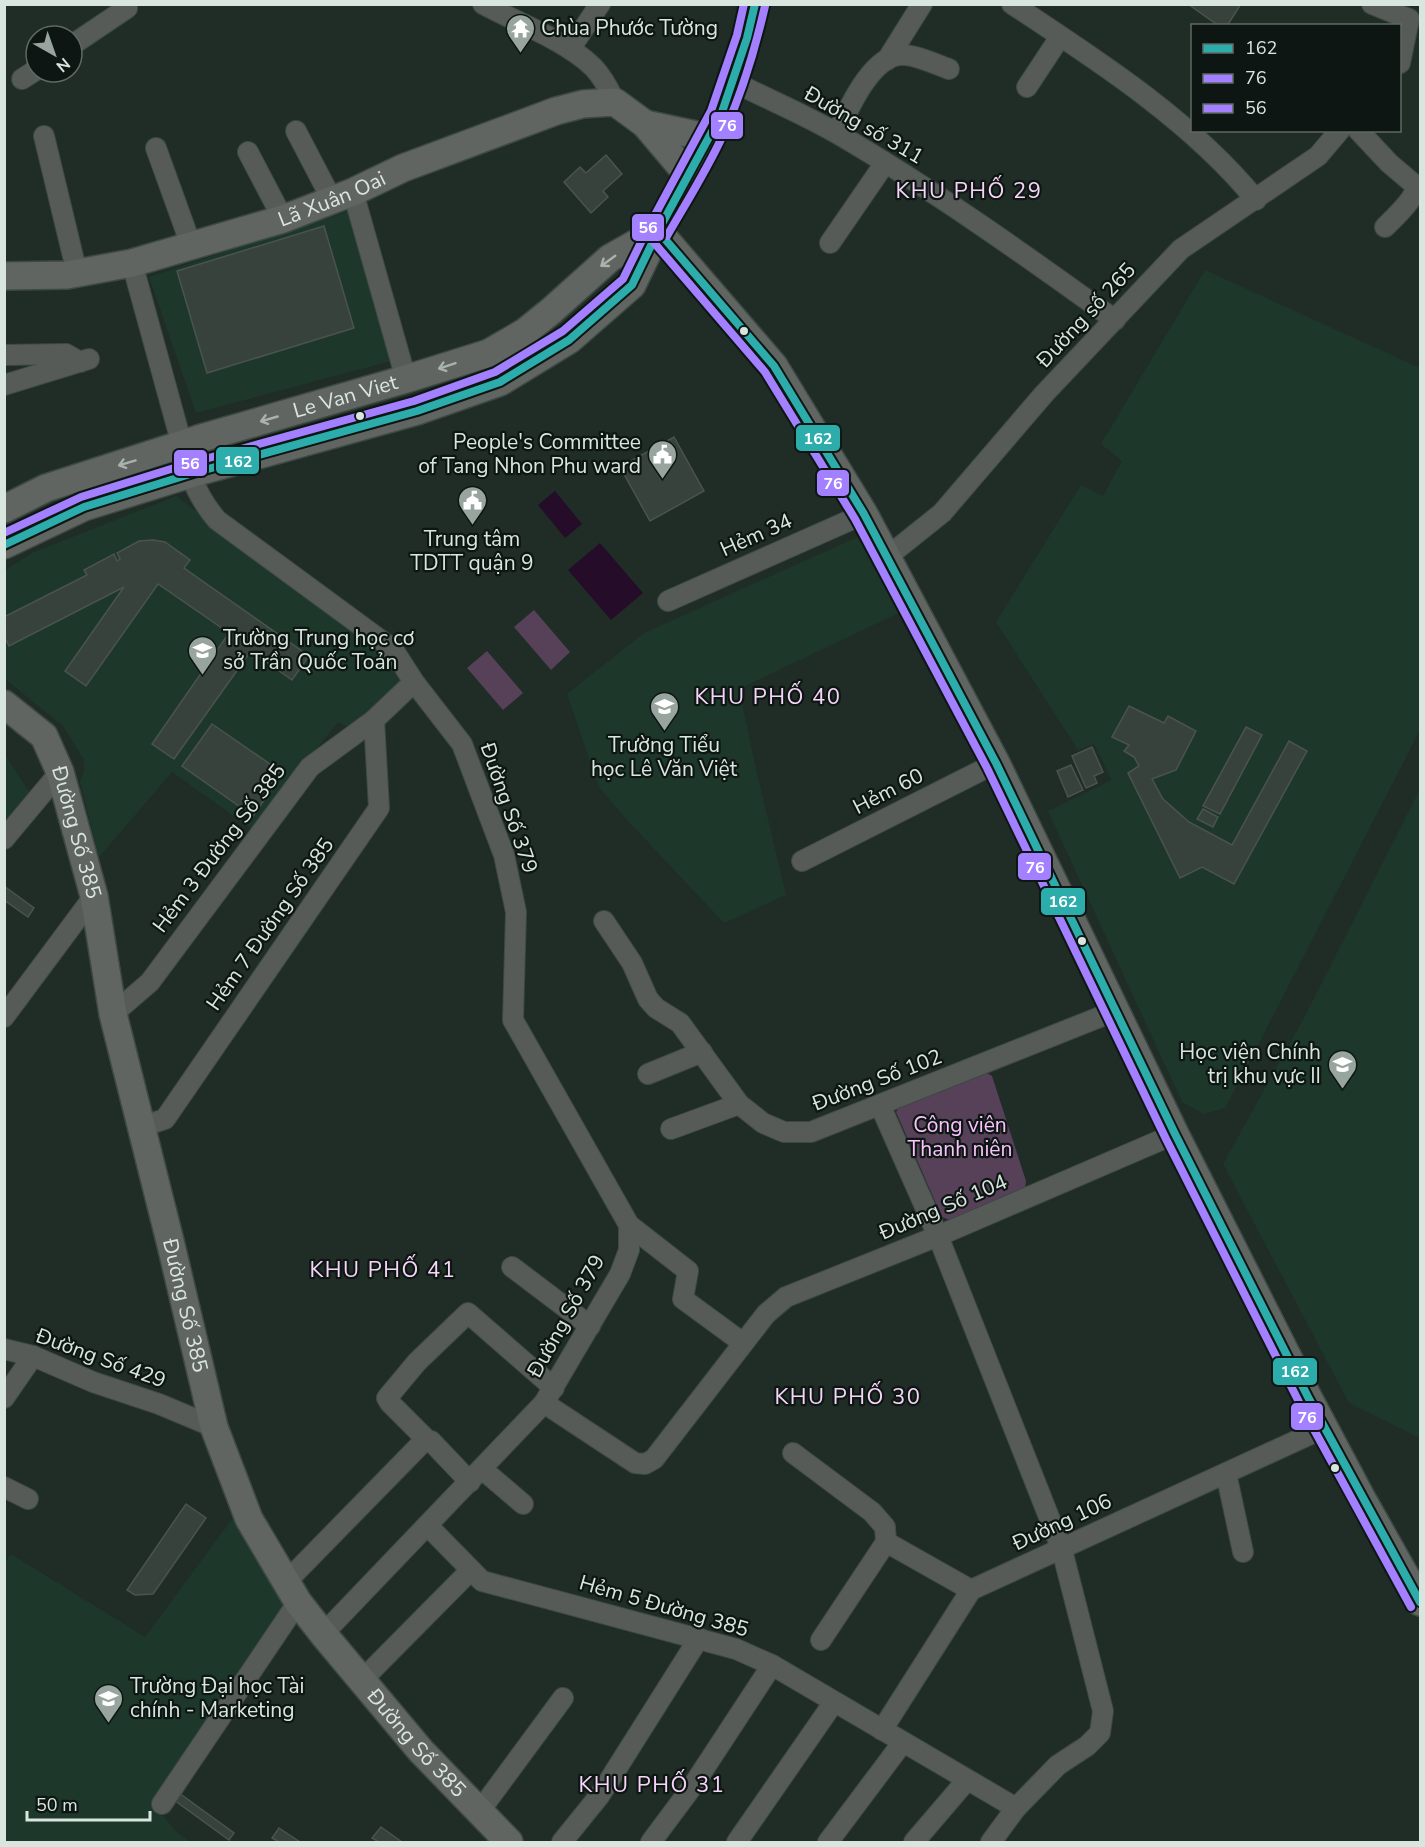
<svg xmlns="http://www.w3.org/2000/svg" width="1425" height="1847" font-family="'Nunito Sans',sans-serif">
  <rect width="100%" height="100%" fill="#202c26"/>
  <g fill="#1d382b">
    <path d="M349,211L391,361L196,413L149,277Z"/>
    <path d="M1205,270L1420,368V730L1239,1082L1225,1108L1204,1114L1182,1102L1048,811L1112,780L1094,744L1078,750L996,622L1081,485L1103,496L1122,461L1101,444Z"/>
    <path d="M176,496L377,647L403,679L354,730L338,722L252,829L172,772L99,857L80,781L84,771V760L63,726L5,679L4,571L32,553Z"/>
    <path d="M871,531L911,607L739,689L756,769L786,895L724,923L627,820L599,787L567,694L644,633Z"/>
    <path d="M4,753L30,793L4,824Z"/>
    <path d="M1420,789V1438L1349,1403L1223,1164L1305,1016Z"/>
    <path d="M235,1515L291,1609L156,1808L176,1831L190,1842H5V1562L11,1554L145,1637Z"/>
  </g>
  <g fill="#564159">
    <path d="M534,610L570,652L551,670L514,627Z"/>
    <path d="M487,651L523,693L503,710L467,668Z"/>
    <path d="M987,1073L992,1076L1026,1181L1025,1189L952,1221L942,1217L896,1112L900,1106Z"/>
  </g>
  <g fill="#250c29">
    <path d="M555,491L582,524L565,538L538,505Z"/>
    <path d="M600,543L643,593L611,620L568,570Z"/>
  </g>
  <g fill="#38423d" stroke="#4a534e" stroke-width="1.5">
    <path d="M1188,4H1241L1227,26H1219Z"/>
    <path d="M606,155L622,174L603,191L608,197L591,213L564,182L580,167L586,173Z"/>
    <path d="M324,226L354,328L207,373L177,271Z"/>
    <path d="M674,437L704,491L650,521L620,467Z"/>
    <path d="M153,540L165,542L190,560L184,568L309,656L292,680L251,651L174,759L152,744L229,633L158,584L86,686L65,671L124,587L9,646L4,636V617L87,575L84,570L114,554L117,561L120,559L117,553L139,541Z"/>
    <path d="M1129,706L1164,723L1168,716L1196,731L1176,770L1152,779L1163,799L1189,822L1232,845L1289,741L1307,751L1234,884L1202,867L1180,878L1128,773L1139,766L1134,757L1124,751L1129,745L1112,737Z"/>
    <path d="M212,724L283,773L253,816L182,766Z"/>
    <path d="M1246,727L1262,735L1220,814L1203,806Z"/>
    <path d="M1092,747L1103,772L1094,776L1097,783L1086,788L1072,756Z"/>
    <path d="M1071,765L1083,790L1068,797L1057,771Z"/>
    <path d="M1203,809L1218,817L1213,827L1197,819Z"/>
    <path d="M4,886L34,908L28,917L4,900Z"/>
    <path d="M186,1504L206,1518L153,1594L135,1595L127,1590Z"/>
    <path d="M175,1790L234,1833L229,1840L170,1797Z"/>
    <path d="M381,1827L402,1842H379L372,1838Z"/>
    <path d="M279,1828L300,1842H279L272,1838Z"/>
  </g>
  <g fill="none" stroke-linecap="round" stroke-linejoin="round">
    <defs>
      <g id="street">
        <path d="M483,4C516,22 567,41 593,67C603,77 609,89 615,102"/>
        <path d="M1012,4C1097,60 1192,121 1256,200"/>
        <path d="M1372,4L1409,19"/>
        <path d="M72,45L127,8L126,4"/>
        <path d="M570,49L600,4"/>
        <path d="M887,60L922,4"/>
        <path d="M1400,63L1409,19"/>
        <path d="M22,79L36,70"/>
        <path d="M732,81C767,99 804,114 838,134C934,190 1025,255 1115,320"/>
        <path d="M1027,87L1060,37"/>
        <path d="M1358,130L1389,163L1416,186C1416,198 1394,218 1385,227"/>
        <path d="M296,131L332,200"/>
        <path d="M837,133C848,110 872,53 904,55C917,55 937,65 949,69"/>
        <path d="M44,136L77,273"/>
        <path d="M156,148L191,245"/>
        <path d="M248,152L283,219"/>
        <path d="M353,192L406,379"/>
        <path d="M830,243L885,163"/>
        <path d="M132,263L182,445"/>
        <path d="M4,355L66,354L80,362"/>
        <path d="M4,385L89,359"/>
        <path d="M190,474C197,492 204,505 217,520L386,644L396,654L414,682L462,744L504,855L516,912L513,1020L629,1225V1250L620,1274L544,1403L323,1634"/>
        <path d="M887,557L942,513L1044,394L1181,249L1318,156L1340,130"/>
        <path d="M668,601L864,514"/>
        <path d="M4,839L60,772"/>
        <path d="M802,861L996,763"/>
        <path d="M604,921L632,963L648,999L656,1008L680,1023L739,1104L763,1123L784,1132H811L1115,1011"/>
        <path d="M113,1014L150,982L310,767L374,720L414,682"/>
        <path d="M4,1017L94,896"/>
        <path d="M648,1074L702,1052"/>
        <path d="M880,1105L938,1236L1062,1550L1103,1711L1100,1733L1087,1746L1058,1765L1016,1808L991,1842"/>
        <path d="M141,1127L165,1119L379,808L374,720"/>
        <path d="M671,1129L739,1104"/>
        <path d="M629,1225L688,1271L683,1299L743,1343"/>
        <path d="M512,1267L590,1326"/>
        <path d="M4,1349L33,1356L93,1382L159,1404L214,1427"/>
        <path d="M4,1398L33,1356"/>
        <path d="M544,1403L635,1463L645,1464L654,1459L766,1314L786,1297L938,1236L1175,1134"/>
        <path d="M427,1440L390,1403L387,1398L417,1362L468,1313L554,1388"/>
        <path d="M793,1453L872,1512L885,1527L886,1542L821,1640"/>
        <path d="M482,1469L523,1504"/>
        <path d="M1226,1473L1243,1552"/>
        <path d="M4,1487L28,1499"/>
        <path d="M428,1526L482,1581L736,1649L772,1665L1016,1808"/>
        <path d="M886,1542L971,1590"/>
        <path d="M286,1582L424,1441H431L470,1482"/>
        <path d="M362,1680L471,1570"/>
        <path d="M882,1730L971,1590L1324,1428"/>
        <path d="M162,1804L298,1602"/>
        <path d="M479,1812L563,1698"/>
        <path d="M562,1842L600,1795L699,1638"/>
        <path d="M651,1842L692,1787L772,1665"/>
        <path d="M737,1842L834,1702"/>
        <path d="M828,1842L903,1742"/>
        <path d="M914,1842L967,1780"/>
      </g>
      <g id="secondary">
        <path d="M645,124L710,138"/>
        <path d="M658,231L774,366L864,514L996,763L1175,1134L1309,1399L1361,1497L1420,1602"/>
        <path id="s1" d="M4,276L67,275L132,263L283,219L353,192L403,168L556,111L583,104L615,102L645,124L689,176"/>
        <path id="s2" d="M4,509L46,488L198,439L406,379L489,353L525,332L551,311L610,258L658,231"/>
        <path d="M4,545L84,507L190,474L417,411L500,382L569,340L632,285L658,231L710,138L721,115L747,38L755,4"/>
        <path id="s3" d="M4,704L44,736L60,772L94,896L113,1014L171,1245L214,1427L249,1519L298,1602L323,1634L421,1751L509,1842"/>
      </g>
    </defs>
    <use href="#street" stroke="#3e4944" stroke-width="22"/>
    <use href="#secondary" stroke="#3e4944" stroke-width="30"/>
    <use href="#street" stroke="#565b58" stroke-width="20"/>
    <use href="#secondary" stroke="#606562" stroke-width="27"/>
    <defs>
      <g id="bus-1">
        <path d="M658,231L774,366L864,514L996,763L1175,1134L1309,1399L1420,1602"/>
        <path d="M4,545L84,507L190,474L417,411L500,382L569,340L632,285L658,231L721,115L747,38L755,4"/>
      </g>
      <g id="bus-2">
        <path d="M667,236C686,203 707,170 723,135C742,93 755,50 765,6"/>
        <path d="M650,238L765,372L855,519L987,768L1166,1139L1300,1404L1411,1607"/>
      </g>
      <path id="bus-3" d="M4,533L81,497L187,464L414,401L495,372L563,331L623,279L649,226L711,111L737,35L744,4"/>
    </defs>
    <use href="#bus-1" stroke="#0d1612" stroke-width="12"/>
    <use href="#bus-2" stroke="#0d1612" stroke-width="12"/>
    <use href="#bus-3" stroke="#0d1612" stroke-width="12"/>
    <use href="#bus-1" stroke="#2dacac" stroke-width="8"/>
    <use href="#bus-2" stroke="#a380ff" stroke-width="8"/>
    <use href="#bus-3" stroke="#a380ff" stroke-width="8"/>
  </g>
  <defs><path id="oneway-shaft" d="M-6 0H5M1.5-3L5.5 0L1.5 3" fill="none" stroke-width="1.6" stroke-linecap="round" stroke-linejoin="round" transform="scale(1.5)"/></defs>
  <g stroke="#a9b2ad">
    <use href="#oneway-shaft" transform="translate(608 261) rotate(144)"/>
    <use href="#oneway-shaft" transform="translate(447 366) rotate(162)"/>
    <use href="#oneway-shaft" transform="translate(269 419) rotate(164)"/>
    <use href="#oneway-shaft" transform="translate(127 463) rotate(163)"/>
  </g>
  <defs>
    <symbol id="temple-pin" viewBox="-11 -11 22 30"><path d="M0 17L-7.5 6A9.5 9.5 0 1 1 7.5 6Z" fill="#98a59e" stroke="#0d1612"/><path d="M0-6L5-2H3V0L6.5 2.5H4V6H1.5V3h-3V6H-4V2.5H-6.5L-3 0V-2H-5Z" fill="#fff"/></symbol>
    <symbol id="civic-pin" viewBox="-11 -11 22 30"><path d="M0 17L-7.5 6A9.5 9.5 0 1 1 7.5 6Z" fill="#98a59e" stroke="#0d1612"/><path d="M-.6-6.5H3V-4.5H.6V-3L4-1V1h2V6H-6V1h2V-1L-.6-3ZM-1.2 2.5V6h2.4V2.5Z" fill="#fff"/></symbol>
    <symbol id="school-pin" viewBox="-11 -11 22 30"><path d="M0 17L-7.5 6A9.5 9.5 0 1 1 7.5 6Z" fill="#98a59e" stroke="#0d1612"/><path d="M0-5L7-2L0 1L-7-2ZM-4 1L0 2.5L4 1V4Q0 6-4 4Z" fill="#fff"/></symbol>
    <symbol id="university-pin" viewBox="-11 -11 22 30"><path d="M0 17L-7.5 6A9.5 9.5 0 1 1 7.5 6Z" fill="#98a59e" stroke="#0d1612"/><path d="M0-5L7-2L0 1L-7-2ZM-4 1L0 2.5L4 1V4Q0 6-4 4Z" fill="#fff"/></symbol>
  </defs>
  <g fill-rule="evenodd">
    <use href="#temple-pin" x="504" y="12" width="33" height="45"/>
    <use href="#civic-pin" x="646" y="438" width="33" height="45"/>
    <use href="#civic-pin" x="456" y="484" width="33" height="45"/>
    <use href="#school-pin" x="186" y="634" width="33" height="45"/>
    <use href="#school-pin" x="648" y="690" width="33" height="45"/>
    <use href="#university-pin" x="1326" y="1048" width="33" height="45"/>
    <use href="#university-pin" x="92" y="1682" width="33" height="45"/>
  </g>
  <g fill="#d9e6df" stroke="#0d1612" stroke-width="2">
    <circle cx="744" cy="331" r="5"/>
    <circle cx="360" cy="416" r="5"/>
    <circle cx="1082" cy="941" r="5"/>
    <circle cx="1335" cy="1468" r="5"/>
  </g>
  <g text-anchor="middle" stroke-width="4.5" stroke-linejoin="round" paint-order="stroke">
    <g font-size="21" fill="#d9e6df" stroke="#0d1612" text-anchor="start">
      <text x="541" y="35">Chùa Phước Tường</text>
      <text x="641" y="449" text-anchor="end">People's Committee<tspan x="641" dy="24">of Tang Nhon Phu ward</tspan></text>
      <text x="472" y="546" text-anchor="middle">Trung tâm<tspan x="472" dy="24">TDTT quận 9</tspan></text>
      <text x="223" y="645">Trường Trung học cơ<tspan x="223" dy="24">sở Trần Quốc Toản</tspan></text>
      <text x="664" y="752" text-anchor="middle">Trường Tiểu<tspan x="664" dy="24">học Lê Văn Việt</tspan></text>
      <text x="1321" y="1059" text-anchor="end">Học viện Chính<tspan x="1321" dy="24">trị khu vực II</tspan></text>
      <text x="130" y="1693">Trường Đại học Tài<tspan x="130" dy="24">chính - Marketing</tspan></text>
    </g>
    <g font-size="21" fill="#d9e6df" stroke="#0d1612">
      <text transform="translate(864 125) rotate(30)" y="7">Đường số 311</text>
      <text dy="7" stroke="none"><textPath href="#s1" startOffset="339">Lã Xuân Oai</textPath></text>
      <text transform="translate(1086 315) rotate(-47)" y="7">Đường số 265</text>
      <text dy="7" stroke="none"><textPath href="#s2" startOffset="360">Le Van Viet</textPath></text>
      <text transform="translate(756 535) rotate(-24)" y="7">Hẻm 34</text>
      <text transform="translate(888 791) rotate(-27)" y="7">Hẻm 60</text>
      <text transform="translate(509 808) rotate(71)" y="7">Đường Số 379</text>
      <text dy="7" stroke="none"><textPath href="#s3" startOffset="153">Đường Số 385</textPath></text>
      <text transform="translate(219 848) rotate(-53)" y="7">Hẻm 3 Đường Số 385</text>
      <text transform="translate(270 924) rotate(-55)" y="7">Hẻm 7 Đường Số 385</text>
      <text transform="translate(877 1080) rotate(-21)" y="7">Đường Số 102</text>
      <text transform="translate(943 1207) rotate(-23)" y="7">Đường Số 104</text>
      <text dy="7" stroke="none"><textPath href="#s3" startOffset="639">Đường Số 385</textPath></text>
      <text transform="translate(566 1316) rotate(-61)" y="7">Đường Số 379</text>
      <text transform="translate(101 1358) rotate(20)" y="7">Đường Số 429</text>
      <text transform="translate(1062 1522) rotate(-25)" y="7">Đường 106</text>
      <text transform="translate(664 1606) rotate(16)" y="7">Hẻm 5 Đường 385</text>
      <text dy="7" stroke="none"><textPath href="#s3" startOffset="1143">Đường Số 385</textPath></text>
    </g>
    <g font-size="21" fill="#fac3ff" stroke="#0d1612">
      <text x="960" y="1132">Công viên<tspan x="960" dy="24">Thanh niên</tspan></text>
    </g>
    <g font-size="22" letter-spacing="1.5" fill="#f6d5f8" stroke="#0d1612">
      <text x="969" y="198">KHU PHỐ 29</text>
      <text x="768" y="704">KHU PHỐ 40</text>
      <text x="383" y="1277">KHU PHỐ 41</text>
      <text x="848" y="1404">KHU PHỐ 30</text>
      <text x="652" y="1792">KHU PHỐ 31</text>
    </g>
  </g>
  <g stroke="#0d1612" stroke-width="2">
    <rect x="710" y="111" width="34" height="29" rx="6" fill="#a380ff"/>
    <rect x="631" y="213" width="34" height="29" rx="6" fill="#a380ff"/>
    <rect x="795" y="424" width="46" height="28" rx="6" fill="#2dacac"/>
    <rect x="215" y="446" width="45" height="29" rx="6" fill="#2dacac"/>
    <rect x="173" y="449" width="35" height="28" rx="6" fill="#a380ff"/>
    <rect x="816" y="469" width="34" height="28" rx="6" fill="#a380ff"/>
    <rect x="1017" y="852" width="35" height="29" rx="6" fill="#a380ff"/>
    <rect x="1040" y="887" width="46" height="29" rx="6" fill="#2dacac"/>
    <rect x="1272" y="1357" width="46" height="29" rx="6" fill="#2dacac"/>
    <rect x="1290" y="1402" width="34" height="29" rx="6" fill="#a380ff"/>
  </g>
  <g font-size="16" text-anchor="middle" font-weight="bold" fill="#fff">
    <text x="727" y="131">76</text>
    <text x="648" y="233">56</text>
    <text x="818" y="444">162</text>
    <text x="238" y="467">162</text>
    <text x="190" y="469">56</text>
    <text x="833" y="489">76</text>
    <text x="1035" y="873">76</text>
    <text x="1063" y="907">162</text>
    <text x="1295" y="1377">162</text>
    <text x="1307" y="1423">76</text>
  </g>
  <rect width="1425" height="1847" fill="none" stroke="#d9e6df" stroke-width="12"/>
  <rect x="1191" y="24" width="210" height="108" fill="#0d1612" stroke="#5f6964" stroke-width="1.5"/>
  <rect x="1203" y="44" width="30" height="9" fill="#2dacac" stroke="#5f6964" stroke-width="1.5"/>
  <text x="1245" y="54" font-size="18" fill="#d9e6df">162</text>
  <rect x="1203" y="74" width="30" height="9" fill="#a380ff" stroke="#5f6964" stroke-width="1.5"/>
  <text x="1245" y="84" font-size="18" fill="#d9e6df">76</text>
  <rect x="1203" y="104" width="30" height="9" fill="#a380ff" stroke="#5f6964" stroke-width="1.5"/>
  <text x="1245" y="114" font-size="18" fill="#d9e6df">56</text>
  <g transform="translate(54 54) rotate(140)"><circle r="28" fill="#0d1612" stroke="#5f6964" stroke-width="1.5"/>
  <path d="M0-4.5L10 22L0 15L-10 22Z" fill="#98a59e"/>
  <text y="-9" font-size="16" font-weight="bold" text-anchor="middle" fill="#d9e6df">N</text>
  </g>
  <path d="M27 1811v9h123v-9" fill="none" stroke="#d9e6df" stroke-width="3"/>
  <text x="36" y="1811" font-size="18" fill="#d9e6df" stroke="#0d1612" stroke-width="4.5" paint-order="stroke">50 m</text>
</svg>
